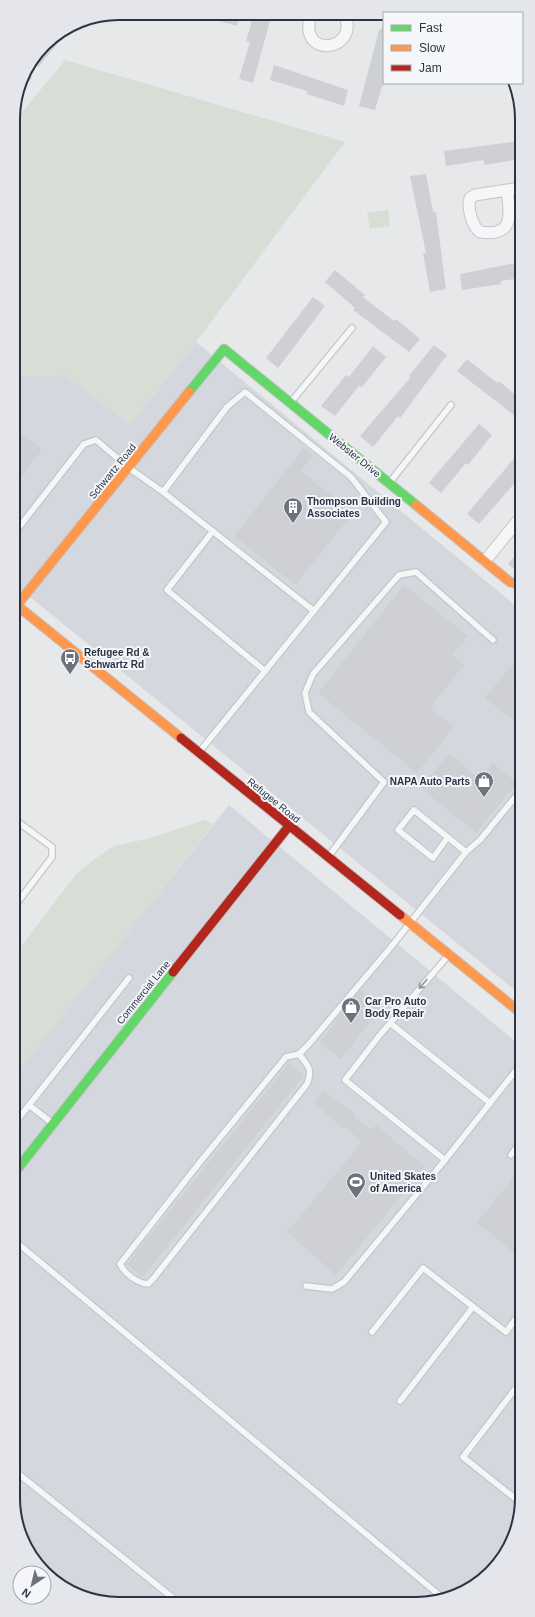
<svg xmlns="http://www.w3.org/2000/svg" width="535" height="1617" font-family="Arial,sans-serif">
  <rect width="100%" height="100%" fill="#e6e8ea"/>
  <g fill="#d4d7dd">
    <path d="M196,342L521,610V995L14,584V381L18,376L65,375L130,424Z"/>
    <path d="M229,805L521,1046L522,1505L514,1538L496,1568L469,1590L437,1602H99L44,1573L15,1519V1075Z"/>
  </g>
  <g fill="#d6ded6">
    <path d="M65,60L345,142L196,342L130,424L65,375L18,376L14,381L13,112L14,109L21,114Z"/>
    <path d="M388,210L390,226L370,229L367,213Z"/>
    <path d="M204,820L213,824L128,933L15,1075L14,956L77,873L111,847L154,837Z"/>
  </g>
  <g fill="#ced0d3">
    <path d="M185,13L195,14H240L237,26L198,15L197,17Z"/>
    <path d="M254,14L271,17L253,83L239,79L250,42L246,41Z"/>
    <path d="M384,23V80L375,110L359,106L379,30H381Z"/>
    <path d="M74,24L38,67L32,62L49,39Z"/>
    <path d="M274,65L348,90L344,106L307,94V91L270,80Z"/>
    <path d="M24,72L32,78L22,90L20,88Z"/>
    <path d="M520,141V159L484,165V160L446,166L444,151Z"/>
    <path d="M426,174L433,212H436L446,289L430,292L423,253H426L410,176Z"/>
    <path d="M520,262V278L501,281V284L462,290L460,274Z"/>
    <path d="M335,270L365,295L363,297L394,321L396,319L420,339L409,352L353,310L355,308L325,282Z"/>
    <path d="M313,297L325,306L278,368L266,358Z"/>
    <path d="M434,345L447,355L400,418L398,416L373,447L360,436L411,377L409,376Z"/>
    <path d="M373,346L386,357L362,387L359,386L335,416L321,406L346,375L349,377Z"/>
    <path d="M467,359L497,383L499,381L520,399L519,419L457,371Z"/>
    <path d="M479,424L492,435L468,465L466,463L441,493L429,483Z"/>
    <path d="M14,427L42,450L14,485Z"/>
    <path d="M520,447V477L479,524L467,514L517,455L516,453Z"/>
    <path d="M304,448L313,455L301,471L353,513L295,585L234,536Z"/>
    <path d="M521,549V574L508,564Z"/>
    <path d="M404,585L468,636L452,655L464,665L430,708L454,727L417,773L318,693Z"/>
    <path d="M521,654V673L511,685L521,693V726L485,698Z"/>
    <path d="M449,753L480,779L493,763L517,783L476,833L421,788Z"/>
    <path d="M360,990L382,1006L341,1059L320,1042Z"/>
    <path d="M289,1063L304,1075L143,1277L127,1264Z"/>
    <path d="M323,1091L355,1114L353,1116L371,1130L376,1125L425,1167L336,1275L287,1232L362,1142L344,1126L342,1128L315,1103Z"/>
    <path d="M521,1168V1258L477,1223Z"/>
  </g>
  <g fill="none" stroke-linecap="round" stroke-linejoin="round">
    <defs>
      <g id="lane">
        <path d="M291,402L352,328"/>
        <path d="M390,482L451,405"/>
        <path d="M163,492L314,611"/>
        <path d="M16,531L84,444L96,440L129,468L163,492L227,407L245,392L351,477L386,522L200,751"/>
        <path d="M213,531L167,590L265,671"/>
        <path d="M14,819L52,847V857L14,907"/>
        <path d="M448,837L433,858L398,830L414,810L466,852"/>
        <path d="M329,856L384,782L309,712L305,693L313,674L399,575L416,572L493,640"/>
        <path d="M447,957L379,1036L345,1080L445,1160L521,1064"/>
        <path d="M390,1023L490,1103"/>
        <path d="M299,1054C308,1066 313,1069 307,1084L153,1279L148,1284C137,1283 125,1274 120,1264L200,1162L286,1057L299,1054L309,1044L391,947L466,852L480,840L521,790"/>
        <path d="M29,1105L52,1123"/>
        <path d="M15,1123L129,978"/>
        <path d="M511,1155L521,1141"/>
        <path d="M15,1241L444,1599"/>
        <path d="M306,1286L332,1289L344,1282L445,1160"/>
        <path d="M372,1332L423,1268L506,1332L520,1313"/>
        <path d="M522,1380L463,1457L522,1504"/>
        <path d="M400,1401L473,1307"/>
        <path d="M15,1471L178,1602"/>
      </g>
      <g id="street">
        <path d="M311,14C296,61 362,51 344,14"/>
        <path d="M507,190C510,215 515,237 480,232C472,226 467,208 470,198L475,195L520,188"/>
        <path d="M485,561L520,518"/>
      </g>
      <g id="fast">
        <path d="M189,392L224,349L416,505"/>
        <path d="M15,1172L173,972"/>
      </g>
      <g id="slow">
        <path d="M416,505L510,582L521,585"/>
        <path d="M14,603L181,738"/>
        <path d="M17,605L189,392"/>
        <path d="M400,915L521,1013"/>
      </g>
      <g id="jam">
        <path d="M181,738L400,915"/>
        <path d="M173,972L289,826"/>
      </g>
    </defs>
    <use href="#lane" stroke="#c4c6c8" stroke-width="8"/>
    <use href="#street" stroke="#c4c6c8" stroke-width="13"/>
    <use href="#fast" stroke="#c4c6c8" stroke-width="11"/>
    <use href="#slow" stroke="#c4c6c8" stroke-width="11"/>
    <use href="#jam" stroke="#c4c6c8" stroke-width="11"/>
    <use href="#lane" stroke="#f5f6f7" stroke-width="5.5"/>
    <use href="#street" stroke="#f5f6f7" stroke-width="11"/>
    <use href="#fast" stroke="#63d668" stroke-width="9"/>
    <use href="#slow" stroke="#ff974d" stroke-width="9"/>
    <use href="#jam" stroke="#b3261e" stroke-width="9"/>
  </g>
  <defs><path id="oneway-shaft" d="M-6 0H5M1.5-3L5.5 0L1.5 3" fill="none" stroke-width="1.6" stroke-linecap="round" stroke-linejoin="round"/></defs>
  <use stroke="#90959e" href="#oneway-shaft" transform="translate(423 984) rotate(131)"/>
  <defs>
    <symbol id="building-pin" viewBox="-11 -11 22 30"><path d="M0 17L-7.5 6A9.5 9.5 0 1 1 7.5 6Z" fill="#6c737f" stroke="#f4f6f9"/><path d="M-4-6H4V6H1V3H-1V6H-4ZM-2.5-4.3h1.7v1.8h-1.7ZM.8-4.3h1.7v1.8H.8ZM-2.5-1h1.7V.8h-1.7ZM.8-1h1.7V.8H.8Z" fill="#fff"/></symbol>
    <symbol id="bus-pin" viewBox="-11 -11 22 30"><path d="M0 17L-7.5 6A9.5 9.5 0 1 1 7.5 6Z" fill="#6c737f" stroke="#f4f6f9"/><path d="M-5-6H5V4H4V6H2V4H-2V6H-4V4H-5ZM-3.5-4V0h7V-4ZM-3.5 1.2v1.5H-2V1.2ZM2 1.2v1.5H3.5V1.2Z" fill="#fff"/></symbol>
    <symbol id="shop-pin" viewBox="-11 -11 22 30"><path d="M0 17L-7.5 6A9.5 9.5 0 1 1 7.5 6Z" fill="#6c737f" stroke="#f4f6f9"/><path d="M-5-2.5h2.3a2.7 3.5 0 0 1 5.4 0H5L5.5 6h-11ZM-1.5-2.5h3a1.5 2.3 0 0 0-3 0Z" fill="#fff"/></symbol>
    <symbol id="stadium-pin" viewBox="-11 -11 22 30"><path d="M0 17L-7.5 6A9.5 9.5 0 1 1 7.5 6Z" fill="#6c737f" stroke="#f4f6f9"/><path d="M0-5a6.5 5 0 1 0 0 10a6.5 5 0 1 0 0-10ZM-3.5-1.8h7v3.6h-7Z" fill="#fff"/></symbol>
  </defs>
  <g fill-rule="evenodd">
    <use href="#building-pin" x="282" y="496" width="22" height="30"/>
    <use href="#bus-pin" x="59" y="647" width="22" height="30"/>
    <use href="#shop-pin" x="473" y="770" width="22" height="30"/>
    <use href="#shop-pin" x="340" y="996" width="22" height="30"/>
    <use href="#stadium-pin" x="345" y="1171" width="22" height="30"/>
  </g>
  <g text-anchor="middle" stroke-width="4" stroke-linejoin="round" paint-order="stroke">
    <g font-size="10" fill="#2b3445" stroke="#f4f6f9">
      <text transform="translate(355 455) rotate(39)" y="4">Webster Drive</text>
      <text transform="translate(112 471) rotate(-51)" y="4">Schwartz Road</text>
      <text transform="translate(274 800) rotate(39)" y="4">Refugee Road</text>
      <text transform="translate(143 992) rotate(-51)" y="4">Commercial Lane</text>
    </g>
    <g font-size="10" font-weight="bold" fill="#2b3445" stroke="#f4f6f9" text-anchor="start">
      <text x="307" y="505">Thompson Building<tspan x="307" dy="12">Associates</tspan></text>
      <text x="84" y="656">Refugee Rd &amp;<tspan x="84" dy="12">Schwartz Rd</tspan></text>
      <text x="470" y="785" text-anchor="end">NAPA Auto Parts</text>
      <text x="365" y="1005">Car Pro Auto<tspan x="365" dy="12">Body Repair</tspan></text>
      <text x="370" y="1180">United Skates<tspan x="370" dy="12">of America</tspan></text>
    </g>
  </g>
  <path d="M0 0H535V1617H0ZM119 20H416A99 99 0 0 1 515 119V1498A99 99 0 0 1 416 1597H119A99 99 0 0 1 20 1498V119A99 99 0 0 1 119 20Z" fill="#e4e6eb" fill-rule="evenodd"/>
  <path fill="none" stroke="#2b3445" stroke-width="2" d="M119 20H416A99 99 0 0 1 515 119V1498A99 99 0 0 1 416 1597H119A99 99 0 0 1 20 1498V119A99 99 0 0 1 119 20Z"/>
  <rect x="383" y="12" width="140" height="72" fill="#f4f6f9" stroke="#a4a8b1"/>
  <rect x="391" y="25" width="20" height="6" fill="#63d668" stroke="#a4a8b1"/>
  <text x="419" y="32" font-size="12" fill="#2b3445">Fast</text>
  <rect x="391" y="45" width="20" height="6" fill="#ff974d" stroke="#a4a8b1"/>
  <text x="419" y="52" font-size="12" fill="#2b3445">Slow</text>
  <rect x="391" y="65" width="20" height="6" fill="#b3261e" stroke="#a4a8b1"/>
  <text x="419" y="72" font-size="12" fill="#2b3445">Jam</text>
  <g transform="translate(32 1585) rotate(215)"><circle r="19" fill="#f4f6f9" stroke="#a4a8b1"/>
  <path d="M0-3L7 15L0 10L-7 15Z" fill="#6c737f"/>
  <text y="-6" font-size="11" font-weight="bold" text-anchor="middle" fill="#2b3445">N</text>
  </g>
</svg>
